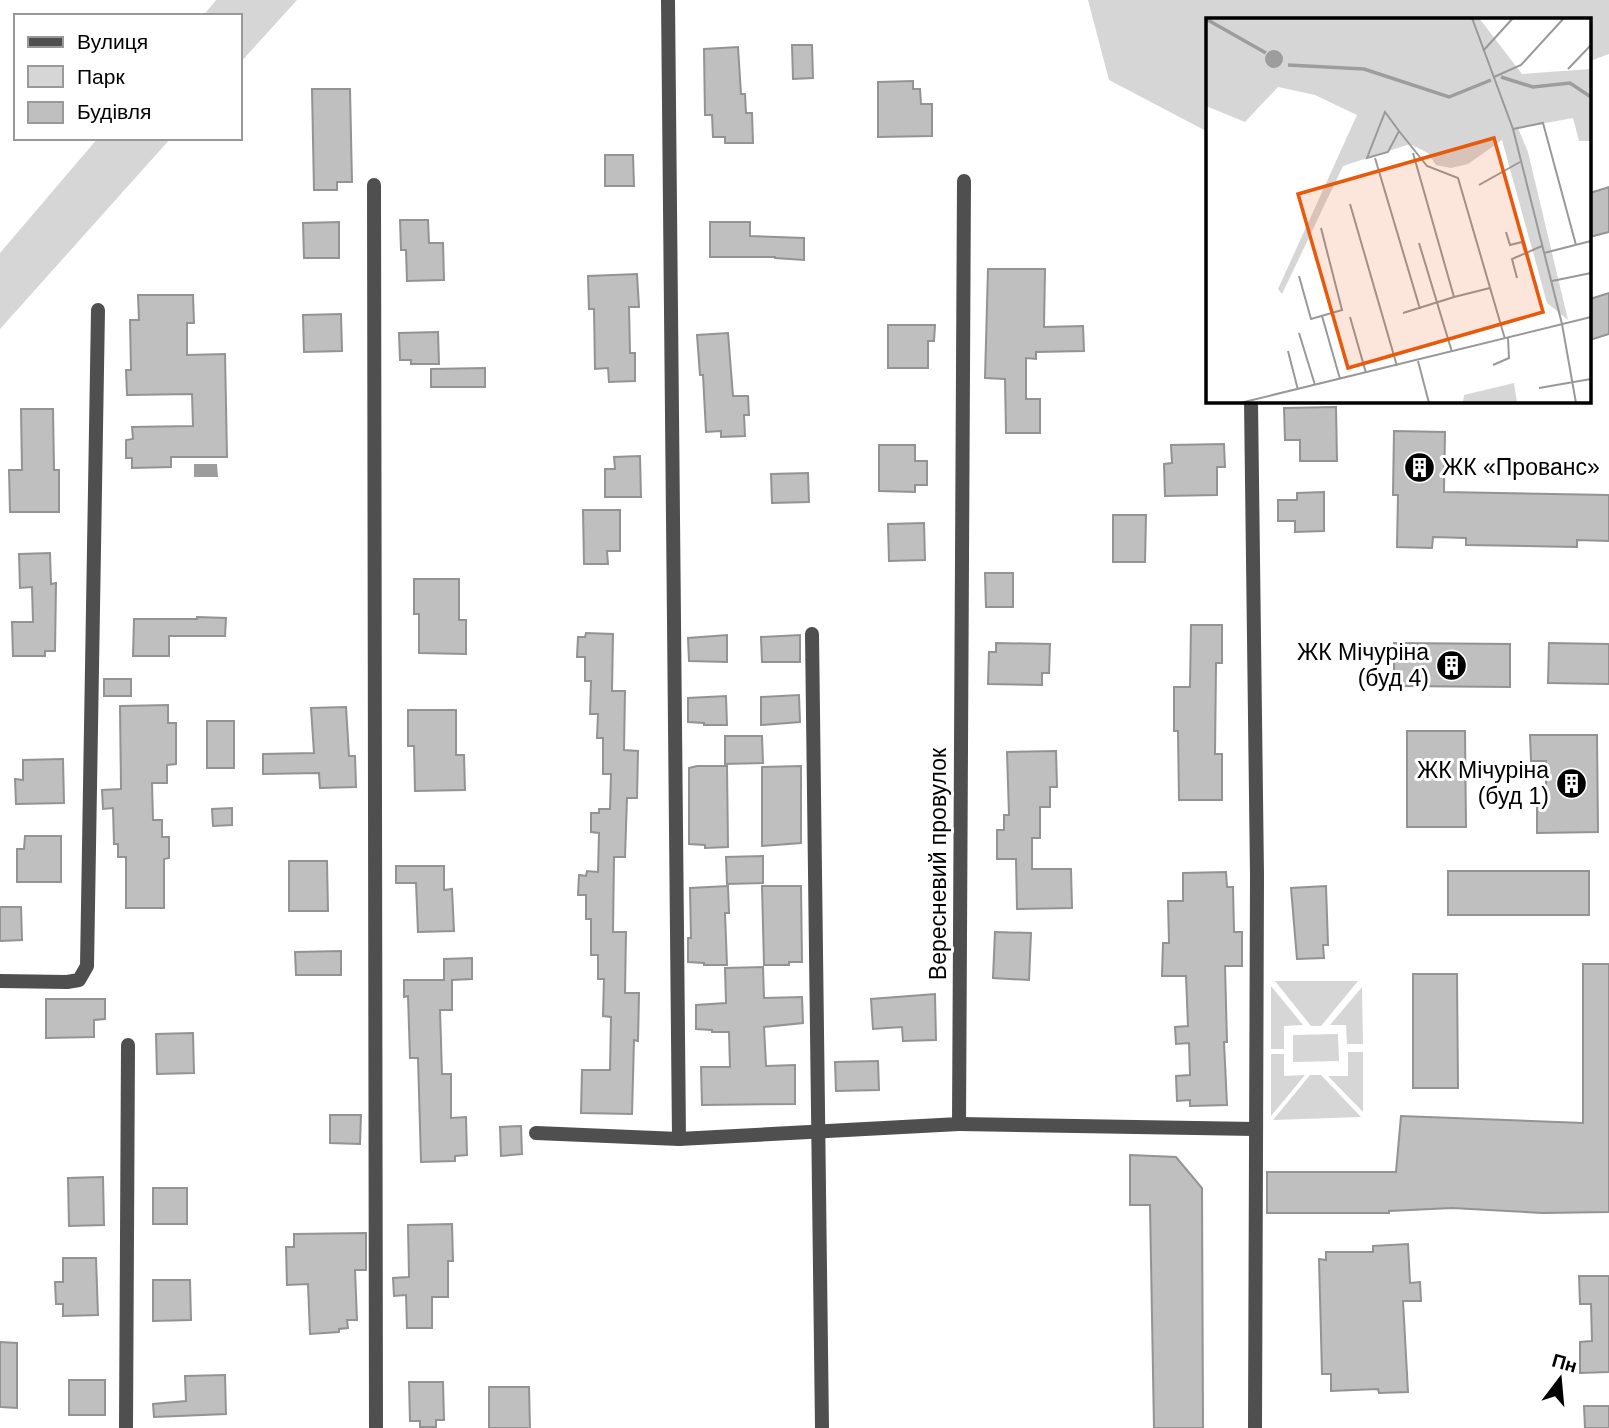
<svg xmlns="http://www.w3.org/2000/svg" width="1609" height="1428" font-family="Helvetica,sans-serif">
  <rect width="100%" height="100%" fill="#fff"/>
  <g fill="#d6d6d6">
    <path d="M216,0H297L240,63V16H203Z"/>
    <path d="M1088,0H1609V54L1590,61V19H1208V132L1109,80Z"/>
    <path d="M98,138H171L0,329V253Z"/>
    <path d="M1275,981H1358L1321,1026H1311Z"/>
    <path d="M1271,986L1303,1025L1284,1026V1049H1271Z"/>
    <path d="M1362,987L1363,1044H1347L1346,1025H1330Z"/>
    <path d="M1338,1034L1339,1061L1293,1062V1035Z"/>
    <path d="M1348,1052H1363V1112L1328,1076H1348Z"/>
    <path d="M1271,1054H1284V1076L1305,1075L1271,1116Z"/>
    <path d="M1310,1075H1321L1361,1117L1273,1120Z"/>
  </g>
  <path fill="#9d9d9d" d="M194,464H217L218,477H194Z"/>
  <g fill="#bfbfbf" stroke="#939393" stroke-width="2">
    <path d="M792,45H812L813,78L793,79Z"/>
    <path d="M738,47L741,94H745L746,113H752L753,143H725V137H713L712,115H705L704,49Z"/>
    <path d="M913,81V89H920L921,104H932V136L878,137V82Z"/>
    <path d="M312,89H350L352,182H337V190H314Z"/>
    <path d="M605,155H633L634,186H605Z"/>
    <path d="M1609,187V232L1590,237V193Z"/>
    <path d="M400,220H428L429,243H443L444,280L407,281L406,250H401Z"/>
    <path d="M339,222V258H304L303,223Z"/>
    <path d="M710,222H750V236L804,238V260L775,258V257H710Z"/>
    <path d="M988,269H1045L1044,327L1083,326L1084,351L1036,352V359L1026,358V399H1040V433H1006L1005,379L985,378Z"/>
    <path d="M637,274L639,307H629L630,353H635V381L609,382L608,368L595,369L594,309H589L588,276Z"/>
    <path d="M1609,293V334L1590,340V299Z"/>
    <path d="M138,295H193L194,323H187V355L225,354L227,457H171V467L132,468V458H126V440L133,439L132,427L193,426L192,394L127,395L126,370H131L130,320H139Z"/>
    <path d="M341,314L342,351L304,352L303,315Z"/>
    <path d="M888,325H935L934,341H928V368H888Z"/>
    <path d="M438,332L439,364H411V360H400L399,333Z"/>
    <path d="M728,333L733,396H748L749,415H744L745,436L721,437V431L706,432L703,375H700L697,335Z"/>
    <path d="M485,368V387H431V369Z"/>
    <path d="M1336,407L1337,461H1300V440H1285L1284,408Z"/>
    <path d="M21,409H53L54,470H59V512H10L9,470H22Z"/>
    <path d="M1394,431L1445,432L1444,492L1609,495V541L1577,540V547L1466,545V538L1433,537L1432,548L1397,547L1398,495H1393Z"/>
    <path d="M1224,444L1225,467H1217V495L1165,496L1164,464L1172,463L1171,445Z"/>
    <path d="M879,445H915V461H927V485H915V492L879,491Z"/>
    <path d="M640,456L641,497H605V469H615L614,457Z"/>
    <path d="M808,473L809,502L772,503L771,474Z"/>
    <path d="M1324,492V531L1295,532V521H1278V500H1297V493Z"/>
    <path d="M583,510H620V551H607L608,564H584Z"/>
    <path d="M1113,515H1146L1145,562H1113Z"/>
    <path d="M924,523L925,560L889,561L888,524Z"/>
    <path d="M50,553L51,584L56,583L55,651H45V656H13L12,622H33L32,587L20,588L19,554Z"/>
    <path d="M985,573H1013V607H986Z"/>
    <path d="M414,579H459V620H466V654L419,653V614H414Z"/>
    <path d="M197,617L226,618L225,636H169V656H133L134,619H197Z"/>
    <path d="M1191,625H1222V663H1216L1215,754H1222V800H1179L1178,731H1174V687H1190Z"/>
    <path d="M586,633L613,634L612,691H625L624,750L638,751L637,798H627L625,857H614L613,932H626L625,993H639L638,1041L634,1040L632,1114L581,1113L582,1070H610L611,1017L603,1016L604,979H598V955H591V919H586V895H578L579,875L586,876L587,871L598,872L599,833L591,832V813H599V809H610L611,774H603V738H597L598,714H590L591,681H585V657H577L578,637H585Z"/>
    <path d="M727,635V662L689,661L688,638Z"/>
    <path d="M800,635V662H762L761,637Z"/>
    <path d="M996,643L1050,644L1049,673H1042V685L988,684L989,652H996Z"/>
    <path d="M1394,643L1510,644V687L1394,686Z"/>
    <path d="M1549,643L1609,644V684L1548,683Z"/>
    <rect x="104" y="679" width="27" height="17"/>
    <path d="M799,695L800,722L761,725V697Z"/>
    <path d="M726,696L727,725H704V723L688,722V698Z"/>
    <path d="M168,705V723H176V764L167,765V783H152L153,820H162V837H169V858L164,859V908H126V857H118V844H114L113,808L103,809L102,790L121,789L120,706Z"/>
    <path d="M346,707L349,756H355L356,787L320,788L319,773L263,774V754L314,753L311,708Z"/>
    <path d="M408,710H456V755H464L465,790L415,791L414,746H408Z"/>
    <rect x="207" y="721" width="27" height="47"/>
    <path d="M1407,731H1465L1466,827H1407Z"/>
    <path d="M1530,735H1597L1598,832L1537,833V804H1546V761H1531Z"/>
    <path d="M725,736H762L763,763L725,764Z"/>
    <path d="M1056,751L1057,787H1050V807H1040V838H1032V869H1071L1072,908L1017,909L1016,859H997V830H1004V815H1009L1007,752Z"/>
    <path d="M63,759L64,803L16,804L15,779L23,780V760Z"/>
    <path d="M697,766H727L728,847L705,848V845L689,844V768Z"/>
    <path d="M801,766V843L762,846V767Z"/>
    <path d="M232,808V825L213,826L212,809Z"/>
    <path d="M25,836H61V882H17V849H24Z"/>
    <path d="M763,856V883L727,884L726,857Z"/>
    <path d="M289,861H327L328,911H289Z"/>
    <path d="M396,866H444V890L452,889L454,931L418,932L416,883H396Z"/>
    <rect x="1448" y="871" width="141" height="44"/>
    <path d="M1226,872L1227,887H1233L1234,932H1242V966H1225L1227,1042H1224L1227,1105L1190,1106V1100L1177,1101L1176,1076L1190,1075L1189,1043L1176,1044L1175,1027L1188,1026L1186,976H1162L1163,943H1169L1168,901H1183V873Z"/>
    <path d="M728,886L729,913H725L727,965H704V963L688,962V938H691L690,888Z"/>
    <path d="M762,886H801L802,962H789V965H764Z"/>
    <path d="M1326,886L1328,945H1323L1324,958L1297,959L1291,888Z"/>
    <path d="M0,907H21L22,940L0,941Z"/>
    <path d="M995,932L1031,933L1029,980L993,978Z"/>
    <path d="M341,951V975H296L295,952Z"/>
    <path d="M472,958V979L452,980V1010H440L442,1074H451V1118L466,1117L467,1155L455,1156V1161L421,1162L418,1058H410L408,996L404,997V980H444V959Z"/>
    <path d="M1583,964H1609V1212L1542,1213L1452,1208L1389,1211V1213H1267V1172H1396L1401,1116L1583,1123Z"/>
    <path d="M763,967L764,998L802,997L803,1023L764,1027L766,1066L795,1065V1104L702,1105L701,1067H730L729,1032H712V1030L696,1029V1005L726,1003L725,968Z"/>
    <path d="M1413,974H1457L1458,1088H1413Z"/>
    <path d="M935,994L936,1040L903,1041L902,1027L873,1029L871,999Z"/>
    <path d="M46,999H105V1019L94,1020V1037L46,1038Z"/>
    <path d="M193,1033L194,1073L157,1074L156,1034Z"/>
    <path d="M878,1061L879,1090L836,1091L835,1062Z"/>
    <path d="M330,1115H361L360,1144L330,1143Z"/>
    <path d="M521,1126L522,1154L501,1156L500,1127Z"/>
    <path d="M1130,1155L1176,1157L1202,1188L1203,1428H1154L1150,1205H1130Z"/>
    <path d="M103,1177L104,1225L69,1226L68,1178Z"/>
    <rect x="153" y="1188" width="34" height="36"/>
    <path d="M452,1224L453,1261H448V1297H432V1328H407L406,1295L394,1296L393,1278L409,1277L408,1225Z"/>
    <path d="M366,1233V1270H355L357,1320H347L348,1328L339,1329V1332L310,1334L308,1284L287,1285L286,1247H294V1234Z"/>
    <path d="M1408,1244L1410,1283L1420,1282L1421,1301H1403L1408,1392L1379,1393L1378,1389L1331,1391V1374H1322L1319,1259L1326,1260V1252H1373V1246Z"/>
    <path d="M63,1258H96L98,1315L63,1316V1304H56L55,1282H63Z"/>
    <path d="M1579,1276H1609V1372L1580,1373V1342L1592,1341L1591,1304H1580Z"/>
    <path d="M153,1280H190L191,1320L153,1321Z"/>
    <path d="M0,1342L17,1343V1408L0,1407Z"/>
    <path d="M225,1375L226,1414L154,1417L153,1404L186,1401L185,1376Z"/>
    <rect x="69" y="1380" width="36" height="35"/>
    <path d="M409,1382H443L444,1420H436V1427H420V1421H410Z"/>
    <path d="M489,1387H529L530,1428H489Z"/>
    <path d="M1584,1406H1609V1428H1585Z"/>
  </g>
  <g fill="none" stroke-linecap="round" stroke-linejoin="round">
    <g stroke="#4f4f4f" stroke-width="14">
      <path d="M668,0L679,1139"/>
      <path d="M374,185L376,1428"/>
      <path d="M1251,401L1257,875L1255,1428"/>
      <path d="M812,634L822,1428"/>
      <path d="M0,981L67,982L79,980L87,966L98,310"/>
      <path d="M959,1124L1255,1129"/>
      <path d="M536,1133L679,1139L959,1124L964,181"/>
      <path d="M126,1428L128,1045"/>
    </g>
  </g>
  <defs>
    <symbol id="building-disc" viewBox="-11 -11 22 22"><circle r="9.5" fill="#000" stroke="#fff"/><path d="M-4-6H4V6H1V3H-1V6H-4ZM-2.5-4.3h1.7v1.8h-1.7ZM.8-4.3h1.7v1.8H.8ZM-2.5-1h1.7V.8h-1.7ZM.8-1h1.7V.8H.8Z" fill="#fff"/></symbol>
  </defs>
  <g fill-rule="evenodd">
    <use href="#building-disc" x="1402" y="450" width="35" height="35"/>
    <use href="#building-disc" x="1434" y="648" width="35" height="35"/>
    <use href="#building-disc" x="1554" y="766" width="35" height="35"/>
  </g>
  <g text-anchor="middle" stroke-width="6" stroke-linejoin="round" paint-order="stroke">
    <g font-size="23" fill="#000" stroke="#fff" text-anchor="end">
      <text x="1442" y="475" text-anchor="start">ЖК «Прованс»</text>
      <text x="1429" y="660">ЖК Мічуріна<tspan x="1429" dy="26">(буд 4)</tspan></text>
      <text x="1549" y="778">ЖК Мічуріна<tspan x="1549" dy="26">(буд 1)</tspan></text>
    </g>
    <g font-size="23" fill="#000" stroke="#fff">
      <text transform="translate(938 864) rotate(-90)" y="8">Вересневий провулок</text>
    </g>
  </g>
  <g transform="translate(1206 18)">
    <rect width="385" height="385" fill="#fff"/>
    <path d="M0,0H273L316,56L385,51V123H373L367,100L312,110L322,134L362,302L341,285L296,122L262,146L245,150L230,147L222,135L204,126L137,148L76,276L72,271L151,97L109,77L72,69L39,104L0,88ZM308,365L311,385H257L258,377Z" fill="#d6d6d6"/>
    <path d="M59 41a9 9 0 1 1 18 0a9 9 0 1 1-18 0Z" fill="#9d9d9d"/>
    <path fill="none" stroke="#9d9d9d" stroke-width="3.5" d="M0,1L60,35M82,47L158,51L243,79L285,62M295,59L327,69L364,65L385,79"/>
    <path fill="none" stroke="#999" stroke-width="2" d="M266,0L307,111L356,306L370,385M277,33L307,0M362,51L385,27M288,59L315,47L358,0M179,94L193,113L182,134L161,140ZM307,111L337,105L370,227M193,113L221,148L252,160L299,321M169,140L214,291M273,167L314,144M144,186L191,348M300,214L304,227L316,224L319,234M213,225L246,334M338,235L385,223M93,258L105,301L136,292L115,210M311,260L306,241L336,228M346,263L385,255M248,279L284,270M197,295L248,279L207,135M116,298L134,361M144,299L160,355M93,315L109,367M82,333L92,372M212,343L223,385M287,347L303,340L302,320M333,370L385,361M34,385L385,299"/>
    <path fill="#e8590c" fill-opacity="0.15" stroke="#e8590c" stroke-width="3.5" d="M288,120L337,294L142,350L92,176Z"/>
    <rect width="385" height="385" fill="none" stroke="#000" stroke-width="3.5"/>
  </g>
  <rect x="14" y="14" width="228" height="126" fill="#ffffff" stroke="#999999" stroke-width="2"/>
  <rect x="28" y="37" width="35" height="10" fill="#4f4f4f" stroke="#999999" stroke-width="2"/>
  <text x="77" y="49" font-size="21" fill="#000000">Вулиця</text>
  <rect x="28" y="66" width="35" height="21" fill="#d6d6d6" stroke="#999999" stroke-width="2"/>
  <text x="77" y="84" font-size="21" fill="#000000">Парк</text>
  <rect x="28" y="102" width="35" height="21" fill="#bfbfbf" stroke="#999999" stroke-width="2"/>
  <text x="77" y="119" font-size="21" fill="#000000">Будівля</text>
  <g transform="translate(1560 1379) rotate(16)" stroke="#ffffff" stroke-width="5" paint-order="stroke">
  <path d="M0-5L12 26L0 18L-12 26Z" fill="#000000"/>
  <text y="-10" font-size="19" font-weight="bold" text-anchor="middle" fill="#000000">Пн</text>
  </g>
</svg>
